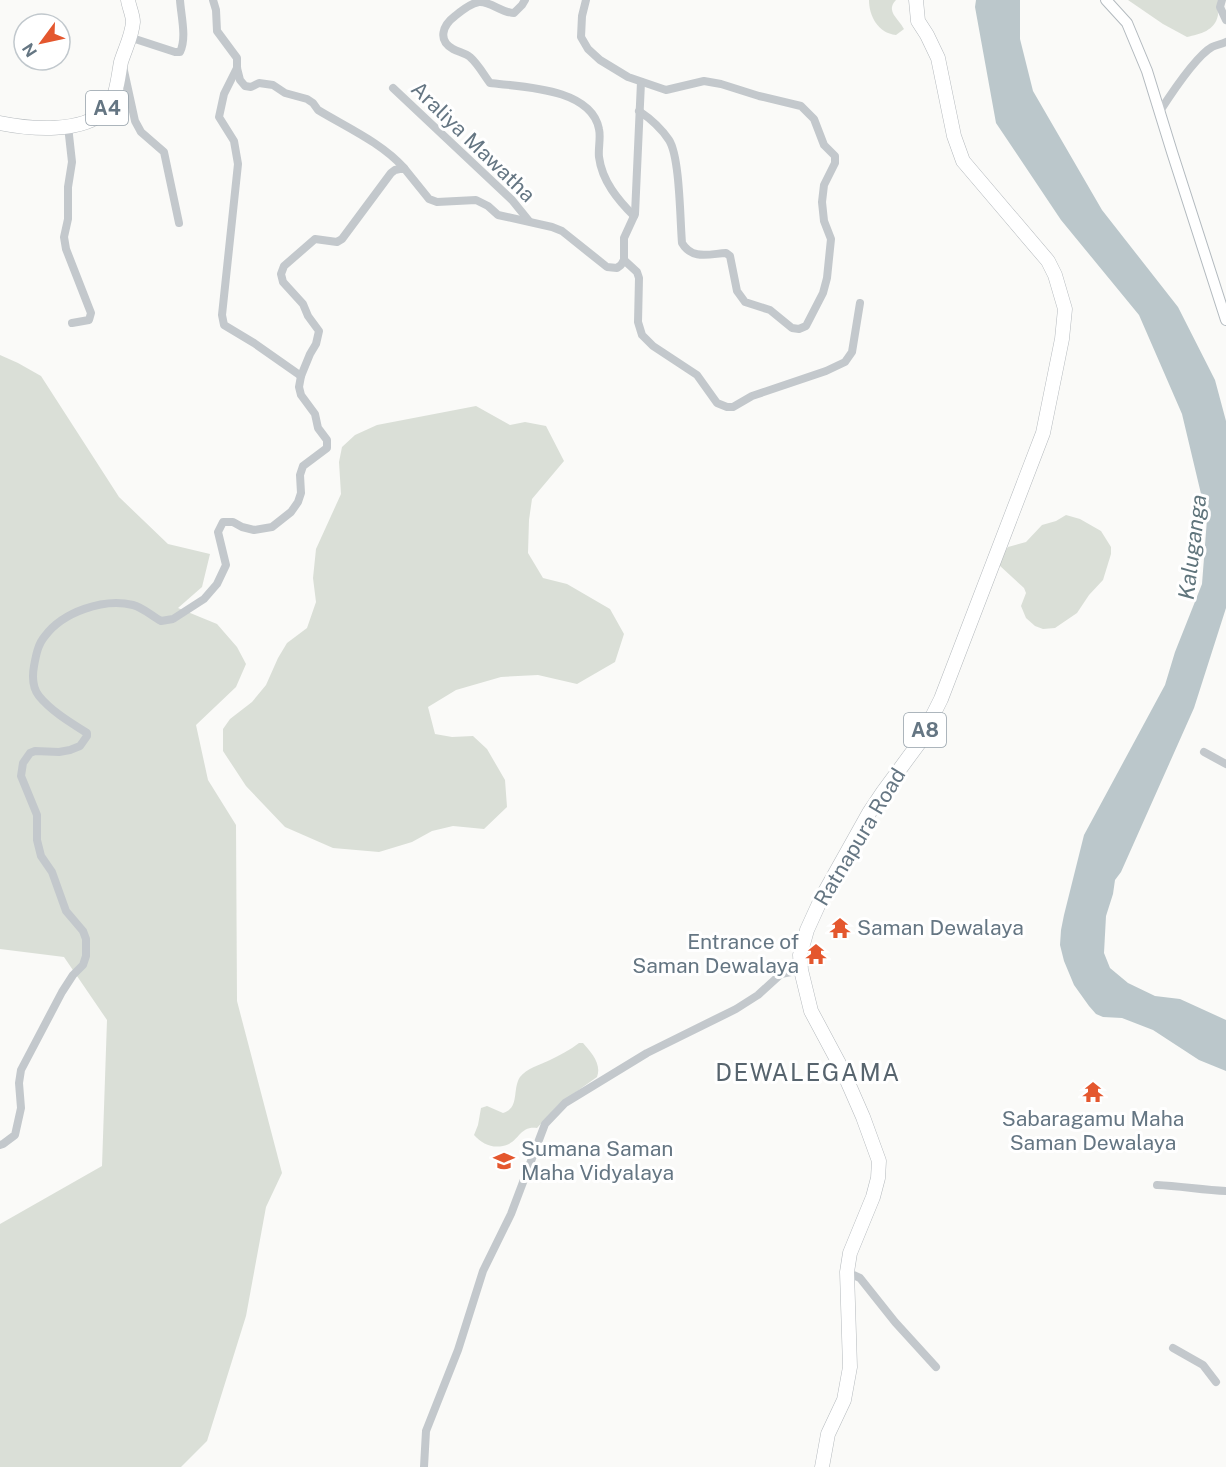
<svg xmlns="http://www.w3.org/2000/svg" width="1226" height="1467" font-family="'Public Sans',sans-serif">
  <rect width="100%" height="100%" fill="#fafaf8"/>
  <g fill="#dadfd7">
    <path d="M869,0H896C885,11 899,19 904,29L896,35C878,33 869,16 869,0Z"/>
    <path d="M1128,0H1218C1217,5 1218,10 1218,15C1215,31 1200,34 1187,37L1163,24Z"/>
    <path d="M0,355L18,363L41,376L119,497L168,544L210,554L202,587L178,608L217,624L237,647L246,664L236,687L196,725L208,780L236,825L237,1001L282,1173L266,1207L246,1316L207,1441L181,1467H0V1224L102,1166L107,1020L64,957L0,949Z"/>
    <path d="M476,406L510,425L525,422L546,426L564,461L532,499L529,520L528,553L543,578L567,584L610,609L624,634L615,662L577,684L538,675L501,677L456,690L428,707L435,734L452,737L473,736L487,749L505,780L507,807L484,829L453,826L432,831L412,842L379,852L333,848L285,827L246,786L223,751V729L230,719L252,702L266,685L278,658L287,643L307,628L316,602L313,578L316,549L341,494L339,462L342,447L355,435L377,425Z"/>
    <path d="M1066,515L1080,519L1101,531L1111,547V554L1103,580L1089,595L1077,613L1055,628L1043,629L1035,626L1026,618L1021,606L1026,593L1024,588L999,565L1003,554L1008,547L1026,542L1042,525L1056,521Z"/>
    <path d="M579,1043H583C591,1052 602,1064 597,1077L559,1104L537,1128C521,1126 520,1138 509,1144C495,1150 483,1145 474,1135L478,1125L481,1108L487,1106L503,1113C520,1108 512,1089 520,1077C527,1068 540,1065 550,1060C560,1055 570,1050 579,1043Z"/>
  </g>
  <path fill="#bbc7cb" d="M976,0H1020V39L1033,91L1102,210L1178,307L1215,380L1226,421V608L1194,708L1121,872L1115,880L1113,894L1106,916L1104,953L1110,968L1128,983L1155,996L1180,999L1226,1020V1071L1199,1060L1153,1030L1122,1018L1103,1017L1096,1014L1089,1006L1074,985L1064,961L1060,945L1061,930L1064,915L1084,835L1165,685L1175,652L1202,584L1207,519L1182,414L1139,315L1061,220L996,123L975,7Z"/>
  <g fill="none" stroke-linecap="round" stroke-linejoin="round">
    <defs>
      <path id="secondary" d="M1106,0L1127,23L1147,71L1172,152L1226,320"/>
      <g id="highway">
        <path d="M0,123C30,129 82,134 106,110C117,98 118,77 121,62C125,49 132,36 133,22C133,15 129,7 128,0"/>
        <path d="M822,1467L828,1434L844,1400L850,1367L847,1272L850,1253L873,1197L878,1178L879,1161L863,1117L842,1069L811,1011L801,970L800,955L807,930L822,897L869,813L883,792L919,743L941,699L1043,433L1062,339L1065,309L1055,275L1048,261L963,161L954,136L938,58L927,35L918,21L916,0"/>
      </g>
    </defs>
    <use href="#secondary" stroke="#b3babf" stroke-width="12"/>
    <use href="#highway" stroke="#b4b9bd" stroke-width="15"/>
    <g stroke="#c3c8cc" stroke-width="8">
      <path d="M213,0L216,10L217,31L237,58V68L240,80L245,86L251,87L259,83L273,85L285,93L307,99L313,103L318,110C346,127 382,143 404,168"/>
      <path d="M525,0L522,5L514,13C502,13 490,1 479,2C472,3 461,11 455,16C443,25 437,40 453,49C458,52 465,53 470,57C478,64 484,75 490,83C523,87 591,88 599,129C601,138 598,148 599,157C602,181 618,200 634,216"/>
      <path d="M586,0L582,16L581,37L588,49L600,60L628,77L666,90L704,81L721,84L759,96L801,106L814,119L824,145L835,156V163L824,185L822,202L824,221L831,239L827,278L823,293L806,326L799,329L792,328L770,310L745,302L737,291L730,256L726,253C709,254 692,260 682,243C680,220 680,157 669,140C661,128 651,119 639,111"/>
      <path d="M1222,0L1220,7L1226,20"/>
      <path d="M129,37L175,52H180C187,38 181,16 180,0"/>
      <path d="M123,66L135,121L141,132L164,152L179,223"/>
      <path d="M237,68L224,94L219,117L234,141L238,164L222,315L224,325L254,343L301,376"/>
      <path d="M393,88L512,200L529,221"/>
      <path d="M1160,111C1171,94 1196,56 1212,47C1216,45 1222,44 1226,42"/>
      <path d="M68,126L72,162L68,187V219L64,237L66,249L91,313L89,320L72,323"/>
      <path d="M624,260L637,272L639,278L638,322L642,335L653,346L697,375L717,403L727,407H733L752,396L826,371L845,362L852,352L860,303"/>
      <path d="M1204,752L1226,764"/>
      <path d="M0,1145L3,1144L15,1135L21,1108L19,1083L21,1070L62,992L73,975L83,965L86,956V939L83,931L66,911L52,872L41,856L37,840V815L21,776L23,763L30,753L35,751L59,752L70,750L80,746L87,736V733C71,723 51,711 39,696C32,687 32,677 34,666C36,655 38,644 45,636C63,612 103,598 133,605C142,607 152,616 161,621L173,619L204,599L217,584L226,565L218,532L223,522H233L242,527L254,530L272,527L291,512L298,502L301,493L300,475L303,466L327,448V440L318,428L315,414L301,395L299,387L301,376L310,354L316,344L319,331L308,316L303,304L283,282L281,274L284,266L315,239L337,242L342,239L391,173L395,170L404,168L429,199L437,202L476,200L488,206L498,215L552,227L562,231L607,267L617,268L621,265L624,260V238L635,214L641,82"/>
      <path d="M1157,1185C1180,1186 1203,1190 1226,1191"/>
      <path d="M847,1272L860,1278L895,1322L936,1367"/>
      <path d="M1173,1348L1203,1365L1216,1382"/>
      <path d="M424,1467L426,1431L458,1350L483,1271L511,1214L545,1124L565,1103L647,1053L736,1009L758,995L781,974L801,970"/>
    </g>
    <use href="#secondary" stroke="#fff" stroke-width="10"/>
    <use href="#highway" stroke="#fff" stroke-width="14"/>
  </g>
  <defs>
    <symbol id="temple-bare" viewBox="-9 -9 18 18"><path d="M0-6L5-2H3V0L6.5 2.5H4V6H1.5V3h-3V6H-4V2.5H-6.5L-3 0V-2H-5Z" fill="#e4572e" stroke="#fff" stroke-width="2.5" paint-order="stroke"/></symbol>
    <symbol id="school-bare" viewBox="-9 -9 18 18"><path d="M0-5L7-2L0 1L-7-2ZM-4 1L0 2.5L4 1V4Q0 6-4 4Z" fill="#e4572e" stroke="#fff" stroke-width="2.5" paint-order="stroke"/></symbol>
  </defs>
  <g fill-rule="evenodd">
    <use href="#temple-bare" x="825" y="913" width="30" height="30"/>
    <use href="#temple-bare" x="801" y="939" width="30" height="30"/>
    <use href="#temple-bare" x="1078" y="1077" width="30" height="30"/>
    <use href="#school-bare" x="489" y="1146" width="30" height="30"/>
  </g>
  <g text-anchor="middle" stroke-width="6" stroke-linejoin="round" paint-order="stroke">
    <g fill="#fff" stroke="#939fa8" stroke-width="1.5">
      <rect x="86" y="91" width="42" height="34" rx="4.5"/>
      <rect x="904" y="713" width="42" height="34" rx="4.5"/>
    </g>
    <g font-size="20" font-weight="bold" fill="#657683">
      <text x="107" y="115">A4</text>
      <text x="925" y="737">A8</text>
    </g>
    <g font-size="21" fill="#657683" stroke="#fff">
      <text transform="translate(473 142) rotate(44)" y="7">Araliya Mawatha</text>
      <text transform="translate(860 837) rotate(-59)" y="7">Ratnapura Road</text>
    </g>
    <g font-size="21" fill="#657683" stroke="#fff" text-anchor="start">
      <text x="857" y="935">Saman Dewalaya</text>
      <text x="799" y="949" text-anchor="end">Entrance of<tspan x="799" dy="24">Saman Dewalaya</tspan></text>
      <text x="1093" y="1126" text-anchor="middle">Sabaragamu Maha<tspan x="1093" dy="24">Saman Dewalaya</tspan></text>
      <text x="521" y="1156">Sumana Saman<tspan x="521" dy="24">Maha Vidyalaya</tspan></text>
    </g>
    <g font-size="22" font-style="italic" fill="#60757c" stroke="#fff">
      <text transform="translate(1192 547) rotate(-83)" y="8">Kaluganga</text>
    </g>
    <g font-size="24" letter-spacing="1.5" fill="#57646e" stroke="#fff">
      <text x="808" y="1081">DEWALEGAMA</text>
    </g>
  </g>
  <g transform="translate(42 42) rotate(237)"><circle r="28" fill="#ffffff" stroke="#c1c8cd" stroke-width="1.5"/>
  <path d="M0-4.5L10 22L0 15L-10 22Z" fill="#e4572e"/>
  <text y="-9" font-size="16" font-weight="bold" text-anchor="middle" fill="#657683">N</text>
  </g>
</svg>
